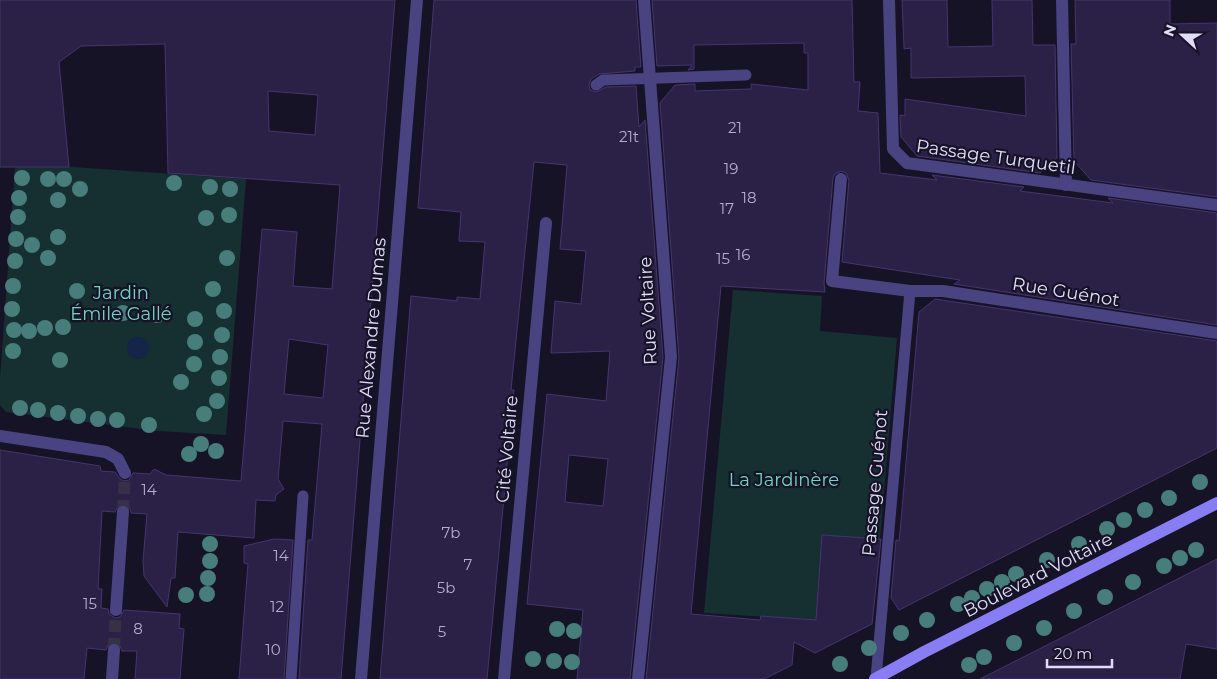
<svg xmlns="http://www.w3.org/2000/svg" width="1217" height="679" font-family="Montserrat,sans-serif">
  <rect width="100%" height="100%" fill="#171327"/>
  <g fill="#162f30">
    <path d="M58,166L246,179L226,435L158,431L6,412L0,405V379L15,167Z"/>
    <path d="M733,290L822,296L820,331L897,338L880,539L823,535L816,620L704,613Z"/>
  </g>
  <circle fill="#142549" cx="138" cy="348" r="11"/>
  <g fill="#2b2146" stroke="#453570" fill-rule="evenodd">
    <path d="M0,0H395L341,679H299L308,540H312L322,424L283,421L278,479L284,489L276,495L275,501L256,500L254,538L178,532L175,578H171L167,607L144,576L143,561L147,514L131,513L130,508L124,504L119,505L115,512L102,511L98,589H102L101,608L108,609L109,614L115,618L120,617L124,610L180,614L179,628L184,629L180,679H135L137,651H122L119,644L114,642L108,645L106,650L87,648L84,679H0V450L100,466L101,471L115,472L120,479L124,481L129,480L133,473L150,474L154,469L166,475L241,481L262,229L297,232L293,286L332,289L340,185L168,173L165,44L81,46L59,62L69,167H0ZM268,91L318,95L315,135L269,131ZM289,339L328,345L323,398L284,394Z"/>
    <path d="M434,0H636L641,67H635V71L599,74L591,79L589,85L590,90L596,92L606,87L636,86L639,127L645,120L663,357L630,679H577L583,610L527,604L547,394L606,401L610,351L551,353L555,301L581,304L586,251L560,249L567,165L534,162L511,390H514L487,679H380L411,296L457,301V297L480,299L485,242L459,241L461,212L418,208ZM569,455L608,459L603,506L565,502Z"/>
    <path d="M652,0H852L854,82H860L858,111L878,113L880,173L937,180L932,175L1024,187L1020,191L1113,203L1108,198L1217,213V325L954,284L960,280L842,262L849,180L846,173L841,171L835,174L833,178L824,283L825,292L721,286L691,614L760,620L761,616L816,620L822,535L881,539L872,624L815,653L794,642L792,665L764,679H646L679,358L660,103L675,85L695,84V91L751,89V84L808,90V53H804V43L694,45V69L688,70L692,65L657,66Z"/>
    <path d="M902,0H947L948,47L993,46L992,0H1032L1033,45H1055L1057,158L1040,173L917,156L901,137L900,115L905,116V99L1026,116L1025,76L911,78V48L904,49Z"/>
    <path d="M1075,0H1170V24L1217,23V197L1091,180L1074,161L1071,44H1076Z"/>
    <path d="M935,299L1217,341V448L899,610L891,598L896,540L899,541L901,521L919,312Z"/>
    <path d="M274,539L293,540L284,679H239L248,564L244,563V546Z"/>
    <path d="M1217,559V649L1186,644L1180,679H980Z"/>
  </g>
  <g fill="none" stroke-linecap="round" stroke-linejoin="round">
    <g stroke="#353147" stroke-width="12" stroke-dasharray="12 6" stroke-linecap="butt">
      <path d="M123,512L125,473"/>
      <path d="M114,650L116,610"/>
    </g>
    <g stroke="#494381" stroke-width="11">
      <path d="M596,85L603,80L746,75"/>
      <path d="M876,678L910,291"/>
      <path d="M291,679L303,496"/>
    </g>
    <path stroke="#494381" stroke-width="12" d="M504,679L546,223"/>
    <g stroke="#494381" stroke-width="12">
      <path d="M889,0L893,149L907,163L1217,205"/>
      <path d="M1062,0L1066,185"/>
      <path d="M841,179L832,281L910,291H943L1217,333"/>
      <path d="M0,436L106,452L118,459L125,473"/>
      <path d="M116,610L123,512"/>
      <path d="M112,679L114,650"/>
      <path d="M361,679L417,0"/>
      <path d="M638,679L671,357L644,0"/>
    </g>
    <path stroke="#887df2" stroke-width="12" d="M875,679L924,652L1217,503"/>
  </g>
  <g fill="#477e7c">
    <circle cx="22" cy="178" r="8"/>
    <circle cx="48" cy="179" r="8"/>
    <circle cx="64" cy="179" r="8"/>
    <circle cx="174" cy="183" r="8"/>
    <circle cx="210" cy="187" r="8"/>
    <circle cx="80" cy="189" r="8"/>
    <circle cx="230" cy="189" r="8"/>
    <circle cx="19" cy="198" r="8"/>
    <circle cx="58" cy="200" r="8"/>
    <circle cx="229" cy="215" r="8"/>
    <circle cx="18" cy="217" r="8"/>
    <circle cx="206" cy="218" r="8"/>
    <circle cx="58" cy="237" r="8"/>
    <circle cx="16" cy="239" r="8"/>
    <circle cx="32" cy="245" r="8"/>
    <circle cx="48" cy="258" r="8"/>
    <circle cx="227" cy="258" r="8"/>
    <circle cx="15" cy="261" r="8"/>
    <circle cx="13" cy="286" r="8"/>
    <circle cx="213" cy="289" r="8"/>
    <circle cx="77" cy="291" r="8"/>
    <circle cx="12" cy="309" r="8"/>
    <circle cx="224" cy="311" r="8"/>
    <circle cx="123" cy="313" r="8"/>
    <circle cx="157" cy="315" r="8"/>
    <circle cx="195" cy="319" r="8"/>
    <circle cx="63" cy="327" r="8"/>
    <circle cx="45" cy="328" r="8"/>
    <circle cx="14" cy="330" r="8"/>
    <circle cx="29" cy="331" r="8"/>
    <circle cx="222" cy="335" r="8"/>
    <circle cx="195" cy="342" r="8"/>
    <circle cx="13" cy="351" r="8"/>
    <circle cx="220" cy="357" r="8"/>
    <circle cx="60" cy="360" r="8"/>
    <circle cx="194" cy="364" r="8"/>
    <circle cx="219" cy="378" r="8"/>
    <circle cx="181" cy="382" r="8"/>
    <circle cx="217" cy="401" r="8"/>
    <circle cx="20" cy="408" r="8"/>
    <circle cx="38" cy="410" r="8"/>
    <circle cx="58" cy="413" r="8"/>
    <circle cx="204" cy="414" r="8"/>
    <circle cx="78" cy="416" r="8"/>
    <circle cx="98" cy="419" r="8"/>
    <circle cx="117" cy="420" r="8"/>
    <circle cx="149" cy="425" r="8"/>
    <circle cx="201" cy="444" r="8"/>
    <circle cx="216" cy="451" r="8"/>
    <circle cx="189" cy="454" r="8"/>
    <circle cx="1200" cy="482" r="8"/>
    <circle cx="1169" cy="498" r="8"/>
    <circle cx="1145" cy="510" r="8"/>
    <circle cx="1124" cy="520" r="8"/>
    <circle cx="1107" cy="529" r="8"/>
    <circle cx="210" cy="544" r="8"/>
    <circle cx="1079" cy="544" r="8"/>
    <circle cx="1196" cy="550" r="8"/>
    <circle cx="1180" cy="558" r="8"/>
    <circle cx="1047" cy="560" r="8"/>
    <circle cx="210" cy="561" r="8"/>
    <circle cx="1164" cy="566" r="8"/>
    <circle cx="1016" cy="574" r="8"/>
    <circle cx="208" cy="578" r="8"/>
    <circle cx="1002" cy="582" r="8"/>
    <circle cx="1133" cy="582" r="8"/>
    <circle cx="987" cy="589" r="8"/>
    <circle cx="207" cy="594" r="8"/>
    <circle cx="186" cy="595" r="8"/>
    <circle cx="1105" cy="597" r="8"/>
    <circle cx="972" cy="598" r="8"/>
    <circle cx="958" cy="604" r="8"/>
    <circle cx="1074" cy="611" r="8"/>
    <circle cx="927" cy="620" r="8"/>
    <circle cx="1044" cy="628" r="8"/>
    <circle cx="557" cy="629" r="8"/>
    <circle cx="574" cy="631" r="8"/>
    <circle cx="901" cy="633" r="8"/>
    <circle cx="1014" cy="643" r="8"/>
    <circle cx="869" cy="648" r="8"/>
    <circle cx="984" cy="657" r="8"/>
    <circle cx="533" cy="659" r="8"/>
    <circle cx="554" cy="661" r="8"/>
    <circle cx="572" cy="662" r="8"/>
    <circle cx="840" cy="664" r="8"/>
    <circle cx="969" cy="665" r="8"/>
  </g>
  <g text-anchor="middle" stroke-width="4.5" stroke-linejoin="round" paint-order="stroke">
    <g font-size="15" fill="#b4adce">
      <text x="735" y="133">21</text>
      <text x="629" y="142">21t</text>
      <text x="731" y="174">19</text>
      <text x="749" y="203">18</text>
      <text x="727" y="214">17</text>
      <text x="743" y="260">16</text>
      <text x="723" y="264">15</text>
      <text x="149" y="495">14</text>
      <text x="451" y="538">7b</text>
      <text x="281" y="561">14</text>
      <text x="468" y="570">7</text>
      <text x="446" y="593">5b</text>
      <text x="90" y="609">15</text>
      <text x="277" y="612">12</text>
      <text x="138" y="634">8</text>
      <text x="442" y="637">5</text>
      <text x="273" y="655">10</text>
    </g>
    <g font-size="18" fill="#e2dcfb" stroke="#171327">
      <text transform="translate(996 157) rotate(8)" y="6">Passage Turquetil</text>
      <text transform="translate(1066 292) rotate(9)" y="6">Rue Guénot</text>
      <text transform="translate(648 311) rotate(-93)" y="6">Rue Voltaire</text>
      <text transform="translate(371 338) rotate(-85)" y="6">Rue Alexandre Dumas</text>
      <text transform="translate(507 449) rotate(-85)" y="6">Cité Voltaire</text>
      <text transform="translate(875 483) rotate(-85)" y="6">Passage Guénot</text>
      <text transform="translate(1038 575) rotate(-27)" y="6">Boulevard Voltaire</text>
    </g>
    <g font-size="18" fill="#6fd5c2" stroke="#171327">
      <text x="121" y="299">Jardin<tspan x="121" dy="21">Émile Gallé</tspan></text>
      <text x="784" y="486">La Jardinère</text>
    </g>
  </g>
  <g transform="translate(1182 35) rotate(291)" stroke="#171327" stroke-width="4" paint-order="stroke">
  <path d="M0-4L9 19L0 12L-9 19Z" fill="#e2dcfb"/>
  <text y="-8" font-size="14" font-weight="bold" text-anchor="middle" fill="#e2dcfb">N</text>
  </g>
  <path d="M1047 659v8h65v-8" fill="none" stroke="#e2dcfb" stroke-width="2.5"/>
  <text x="1054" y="659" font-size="15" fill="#e2dcfb" stroke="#171327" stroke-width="4" paint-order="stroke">20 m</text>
</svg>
